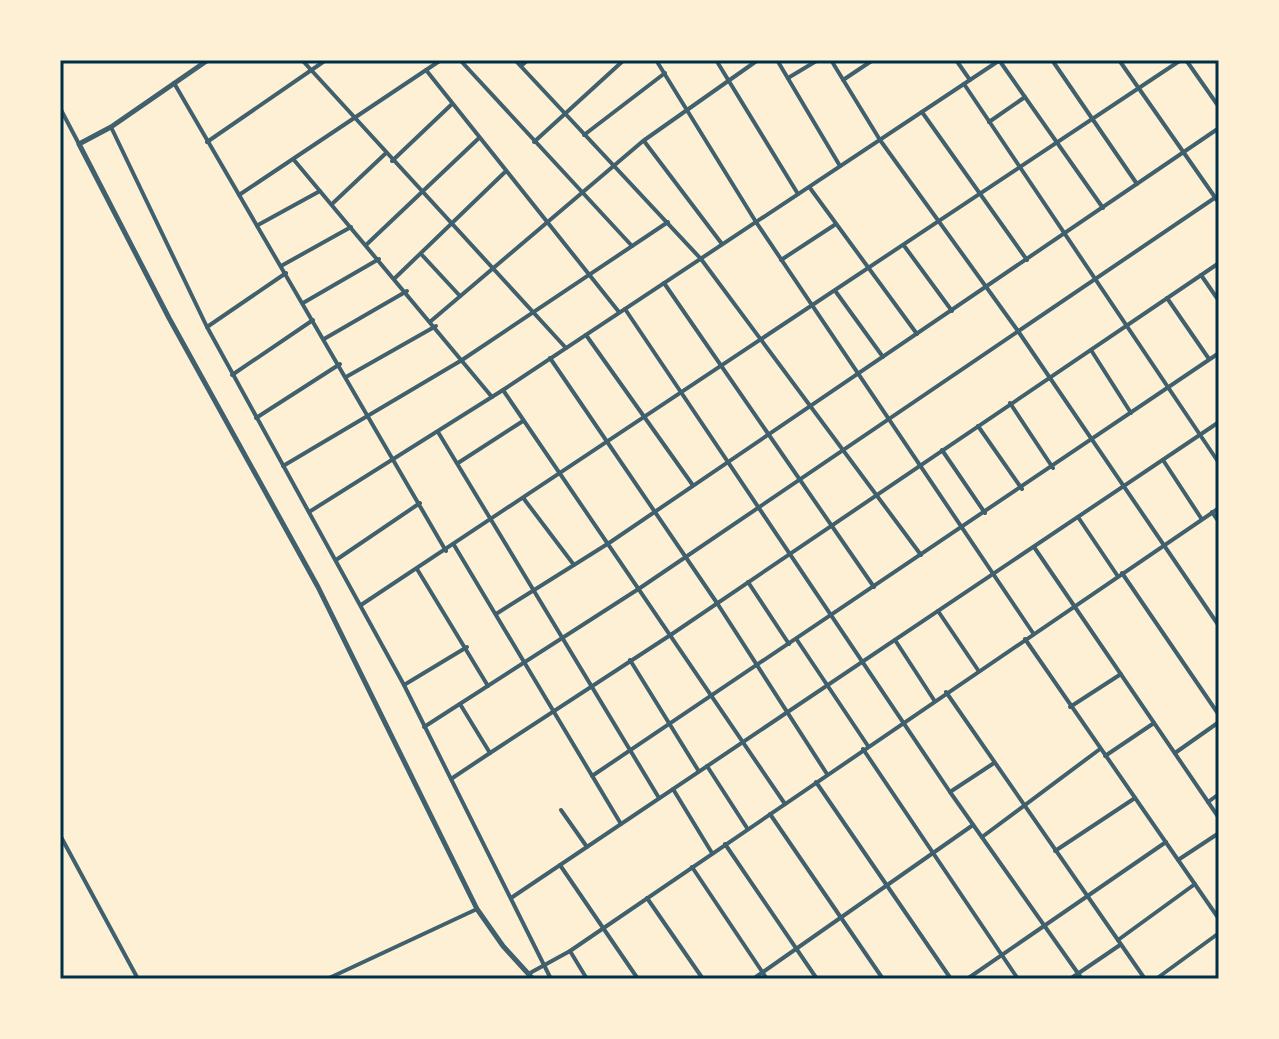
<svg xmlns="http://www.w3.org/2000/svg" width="1279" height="1039" font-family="'DM Sans',sans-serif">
  <rect width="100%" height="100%" fill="#fdf0d5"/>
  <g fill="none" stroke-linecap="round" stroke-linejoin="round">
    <g stroke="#3f606c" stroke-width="4">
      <path d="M302,60L566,348"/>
      <path d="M460,60L632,246"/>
      <path d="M515,60L701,259L921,555"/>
      <path d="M656,60L756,222L1033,633"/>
      <path d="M716,60L798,194"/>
      <path d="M777,60L840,166"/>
      <path d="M831,60L880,140L1018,331L1219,626"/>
      <path d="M956,60L970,80"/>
      <path d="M999,60L1103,208"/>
      <path d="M1052,60L1137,184"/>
      <path d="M1119,60L1219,203"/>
      <path d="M1186,60L1219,107"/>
      <path d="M521,66L528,60"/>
      <path d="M426,70L619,312"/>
      <path d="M788,78L818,60"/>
      <path d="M843,80L873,60"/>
      <path d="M174,83L446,551"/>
      <path d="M964,84L1219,463"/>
      <path d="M60,108L79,144"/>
      <path d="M922,112L1027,260"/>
      <path d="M989,122L1025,97"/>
      <path d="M111,127L207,327L404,685L551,979"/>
      <path d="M584,135L665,73"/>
      <path d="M644,141L722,244"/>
      <path d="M207,142L326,60"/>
      <path d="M534,142L624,60"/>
      <path d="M294,160L492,397"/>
      <path d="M392,161L452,104"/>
      <path d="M810,188L917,334"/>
      <path d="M239,195L441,60"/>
      <path d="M332,204L385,154"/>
      <path d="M258,225L320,191"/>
      <path d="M366,245L479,138"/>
      <path d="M905,247L952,311"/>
      <path d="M421,254L460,296"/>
      <path d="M781,260L836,224"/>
      <path d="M281,266L351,227"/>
      <path d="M1201,275L1219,301"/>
      <path d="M395,278L505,172"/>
      <path d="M664,283L874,587"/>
      <path d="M836,292L883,357"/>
      <path d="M1167,298L1209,359"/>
      <path d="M303,303L379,259"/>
      <path d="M625,309L950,792L1082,979"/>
      <path d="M431,321L643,141L758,60"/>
      <path d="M207,327L286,273"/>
      <path d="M586,335L692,484"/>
      <path d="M324,339L407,291"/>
      <path d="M1091,350L1131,413"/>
      <path d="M550,358L717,603L827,774"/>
      <path d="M232,375L313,320"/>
      <path d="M346,377L436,326"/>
      <path d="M503,390L785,804"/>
      <path d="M1010,403L1053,468"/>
      <path d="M256,418L340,364"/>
      <path d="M978,426L1022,489"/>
      <path d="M438,432L659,798"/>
      <path d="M942,450L985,513"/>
      <path d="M1163,460L1201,518"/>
      <path d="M458,463L523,421"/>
      <path d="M283,466L462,360L668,222"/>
      <path d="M524,499L574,565"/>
      <path d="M309,512L503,390L1000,60"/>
      <path d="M1212,512L1219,522"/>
      <path d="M1078,517L1117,575"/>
      <path d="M454,545L621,824"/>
      <path d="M1034,547L1219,818"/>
      <path d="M336,560L420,503"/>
      <path d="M417,569L488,686"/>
      <path d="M1122,573L1219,715"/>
      <path d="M748,582L789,644"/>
      <path d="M361,605L1181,60"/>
      <path d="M938,611L978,670"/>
      <path d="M496,614L609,543L1219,128"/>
      <path d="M1025,639L1219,919"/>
      <path d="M797,640L868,746"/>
      <path d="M895,640L934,700"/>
      <path d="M630,660L698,770"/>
      <path d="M404,685L467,647"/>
      <path d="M946,692L1145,979"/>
      <path d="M1070,707L1121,674"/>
      <path d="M424,727L640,588L1219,195"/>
      <path d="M863,749L1018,979"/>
      <path d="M490,753L672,634L1219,263"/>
      <path d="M1175,753L1219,722"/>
      <path d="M1105,756L1154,723"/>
      <path d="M707,766L747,828"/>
      <path d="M592,776L1219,353"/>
      <path d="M451,779L490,753L460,704"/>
      <path d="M816,782L951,979"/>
      <path d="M673,789L712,853"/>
      <path d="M950,792L994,763"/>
      <path d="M1208,802L1219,794"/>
      <path d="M561,810L587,847"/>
      <path d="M770,814L883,979"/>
      <path d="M60,835L138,979"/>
      <path d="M982,837L1100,749"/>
      <path d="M725,844L817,979"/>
      <path d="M1055,851L1135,798"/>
      <path d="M1178,860L1219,833"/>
      <path d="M560,865L638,979"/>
      <path d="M692,867L767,979"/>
      <path d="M511,898L1219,422"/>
      <path d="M647,898L703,979"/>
      <path d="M1118,940L1195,884"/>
      <path d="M570,951L587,979"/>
      <path d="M530,973L570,951L1219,508"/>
      <path d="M327,979L477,909"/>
      <path d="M753,979L973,825"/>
      <path d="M967,979L1166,842"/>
      <path d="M1070,979L1120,945"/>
      <path d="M1156,979L1219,933"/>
    </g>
    <path stroke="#3f606c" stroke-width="5" d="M208,60L111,127L79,144L169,318L318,587L477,909L503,946L533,979"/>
  </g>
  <rect width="1279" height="1039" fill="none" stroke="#fdf0d5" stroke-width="124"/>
  <rect x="62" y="62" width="1155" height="915" fill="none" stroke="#003049" stroke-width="3"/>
</svg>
